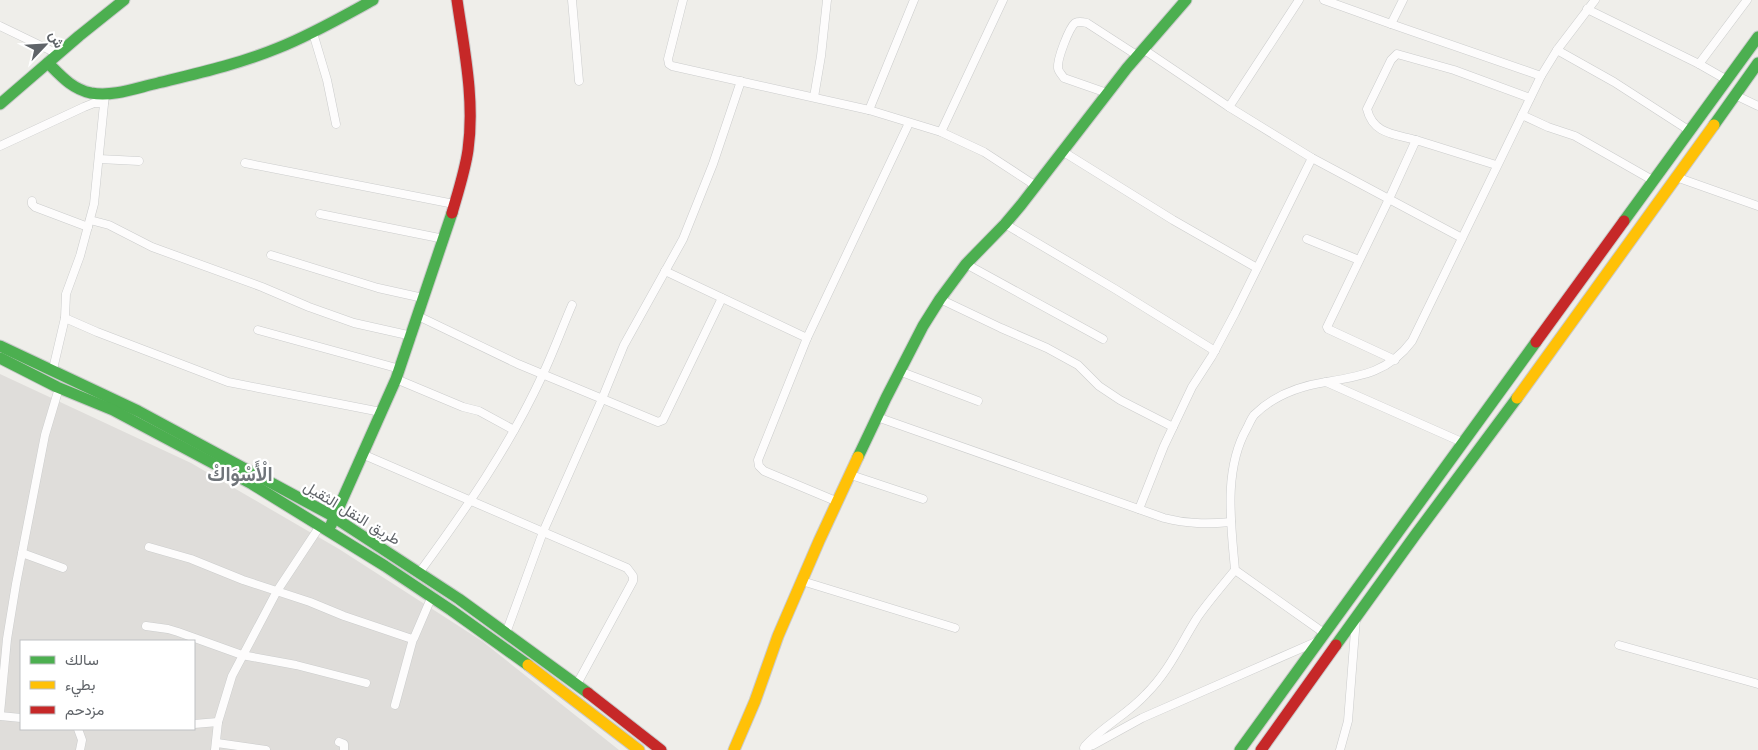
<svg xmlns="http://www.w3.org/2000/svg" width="1758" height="750" font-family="'Work Sans',Vazirmatn,sans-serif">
  <rect width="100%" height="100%" fill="#efeeea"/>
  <path fill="#dfddda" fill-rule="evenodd" d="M0,374L191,463L339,549L482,641L619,750H0ZM21,641H194V729H21Z"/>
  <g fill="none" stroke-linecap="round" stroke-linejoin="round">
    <defs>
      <g id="street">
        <path d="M572,0L579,81"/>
        <path d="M683,0L668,59L669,64L672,66L869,110L941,132L984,152L1036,186"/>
        <path d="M1324,0L1391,24"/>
        <path d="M1403,0L1391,24L1541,76"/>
        <path d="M1587,9L1699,64L1747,0"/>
        <path d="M0,26L58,54"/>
        <path d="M313,33L327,80L336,124"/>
        <path d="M1143,49L1229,107L1312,158L1462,238"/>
        <path d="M1557,50L1614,82L1690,131"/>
        <path d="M1699,64L1727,80"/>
        <path d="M1107,93L1064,78C1062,75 1058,71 1058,68C1057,59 1069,28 1075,23C1079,21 1083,22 1087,23L1138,56"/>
        <path d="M1735,95L1758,106"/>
        <path d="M814,97L821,56L827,0"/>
        <path d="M1229,107L1299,0"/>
        <path d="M869,110L914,0"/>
        <path d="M1522,115L1548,127L1575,136L1654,181"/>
        <path d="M941,132L1003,0"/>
        <path d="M1416,140C1394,134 1373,134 1367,109L1391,60L1397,54L1454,70L1530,98"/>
        <path d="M0,146L84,107L94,103H104"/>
        <path d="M1062,151L1173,220L1257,268"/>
        <path d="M99,159L139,161"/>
        <path d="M245,163L454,204"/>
        <path d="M1676,177L1758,206"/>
        <path d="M32,201V204L35,207L88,227"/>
        <path d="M320,214L444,239"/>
        <path d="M90,220L109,225L152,247L262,287L309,307L354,323L412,336"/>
        <path d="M1005,224L1115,289L1215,351"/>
        <path d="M1307,239L1359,260"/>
        <path d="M271,255L378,288L423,298"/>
        <path d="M966,264L1103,339"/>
        <path d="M665,271L807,338"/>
        <path d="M940,299L1001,328L1047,348L1078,365L1099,386L1120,400L1173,427"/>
        <path d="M418,316L518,364L658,422L663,420L722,298"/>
        <path d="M65,318L97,332L228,382L381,412"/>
        <path d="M258,330L400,369"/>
        <path d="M1395,360L1328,329L1327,327L1389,199L1416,140L1496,165"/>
        <path d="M53,369L65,318L66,294L80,256L94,204L105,94"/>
        <path d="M899,371L978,401"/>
        <path d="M396,379L463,407L479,411L514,430"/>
        <path d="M1326,382L1464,443"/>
        <path d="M877,417L1164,518C1187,524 1207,524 1231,522"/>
        <path d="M362,454L627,568L633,576V581L577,684"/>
        <path d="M851,475L923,499"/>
        <path d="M838,502L764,471L759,466L758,460L807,338L909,123"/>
        <path d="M1139,509L1164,446L1192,387L1212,356L1235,313L1312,158"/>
        <path d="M149,547L191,559L243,580L310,602L344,616L412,639L414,638L432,596"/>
        <path d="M22,553L63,568"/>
        <path d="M419,573C466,509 509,447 542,376C553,353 562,328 572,305"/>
        <path d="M802,581L955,628"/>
        <path d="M146,626L168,629L178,632L242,655L296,665L366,683"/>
        <path d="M506,633L543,532L602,399L624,345L683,239L713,164L741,81"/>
        <path d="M1324,633L1235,570C1231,524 1223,470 1247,428C1249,424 1251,419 1254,415C1273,396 1300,386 1326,382C1362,376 1389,372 1412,341L1541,76L1557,50L1595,0"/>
        <path d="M1619,645L1758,684"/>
        <path d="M395,705L413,639"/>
        <path d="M0,713L7,639L16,584L45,435L59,388"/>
        <path d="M0,716L21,718"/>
        <path d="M194,724L218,722"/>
        <path d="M78,729L82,740L80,750"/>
        <path d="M339,742L344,744V750"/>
        <path d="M217,743L266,750"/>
        <path d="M1085,746C1103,726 1128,714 1146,694C1169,671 1180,645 1197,618C1208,602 1222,586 1235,570"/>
        <path d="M1084,748L1093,745L1142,718L1318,641"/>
        <path d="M215,750L218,722L232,676L277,591L320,526"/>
        <path d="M1340,750L1348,721L1356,618"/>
      </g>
      <g id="fast">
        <path d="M48,63C61,76 72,89 91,93C113,97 136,88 158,83C199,73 239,64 278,48C311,35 342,17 373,0"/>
        <path d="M0,104L79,36L124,0"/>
        <path d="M1714,125L1758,63"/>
        <path d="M1624,221L1758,37"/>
        <path d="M0,346L138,411L329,514L459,599L588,693"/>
        <path d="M0,358L57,387L113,410L252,484L385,566L451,610L528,665"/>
        <path d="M858,457L886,398L923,326L940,299L966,264L1005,224L1021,205L1127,68L1186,0"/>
        <path d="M331,525L396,379L452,213"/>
        <path d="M1336,645L1416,534L1517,398"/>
        <path d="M1240,750L1536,342"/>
      </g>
      <g id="slow">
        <path d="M1517,398L1714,125"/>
        <path d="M528,665L639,750"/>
        <path d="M734,750L755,701L778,636L819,541L858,457"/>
      </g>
      <g id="jam">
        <path d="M452,213C458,192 465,171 468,150C475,100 464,49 457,0"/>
        <path d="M1536,342L1624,221"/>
        <path d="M588,693L661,750"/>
        <path d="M1261,750L1336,645"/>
      </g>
    </defs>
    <use href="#street" stroke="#cbcccc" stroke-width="9"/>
    <use href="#fast" stroke="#cacacb" stroke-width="13"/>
    <use href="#slow" stroke="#cacacb" stroke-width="13"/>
    <use href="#jam" stroke="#cacacb" stroke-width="13"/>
    <use href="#street" stroke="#fdfcfc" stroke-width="8"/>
    <use href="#fast" stroke="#4caf50" stroke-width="11"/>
    <use href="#slow" stroke="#ffc107" stroke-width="11"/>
    <use href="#jam" stroke="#c62828" stroke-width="11"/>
  </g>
  <g text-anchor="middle" stroke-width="4.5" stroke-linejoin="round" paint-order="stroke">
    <g font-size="15" fill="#5f6368" stroke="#fff">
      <text transform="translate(352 513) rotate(31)" y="5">طريق النقل الثقيل</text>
    </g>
    <g font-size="20" font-weight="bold" fill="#70757a" stroke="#fff">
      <text x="240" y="481">الْأَسْوَاكْ</text>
    </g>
  </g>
  <rect x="20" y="640" width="175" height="90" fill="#ffffff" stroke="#bfc1c3"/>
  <rect x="30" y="656" width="25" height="8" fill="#4caf50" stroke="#bfc1c3"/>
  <text x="65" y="665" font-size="15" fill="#5f6368">سالك</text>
  <rect x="30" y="681" width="25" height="8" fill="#ffc107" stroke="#bfc1c3"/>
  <text x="65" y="690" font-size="15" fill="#5f6368">بطيء</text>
  <rect x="30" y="706" width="25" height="8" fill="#c62828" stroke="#bfc1c3"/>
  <text x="65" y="715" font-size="15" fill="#5f6368">مزدحم</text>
  <g transform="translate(45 45) rotate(65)" stroke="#ffffff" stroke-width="4" paint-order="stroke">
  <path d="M0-4L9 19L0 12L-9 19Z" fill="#5f6368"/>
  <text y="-8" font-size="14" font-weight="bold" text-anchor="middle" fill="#5f6368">ش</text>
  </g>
</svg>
